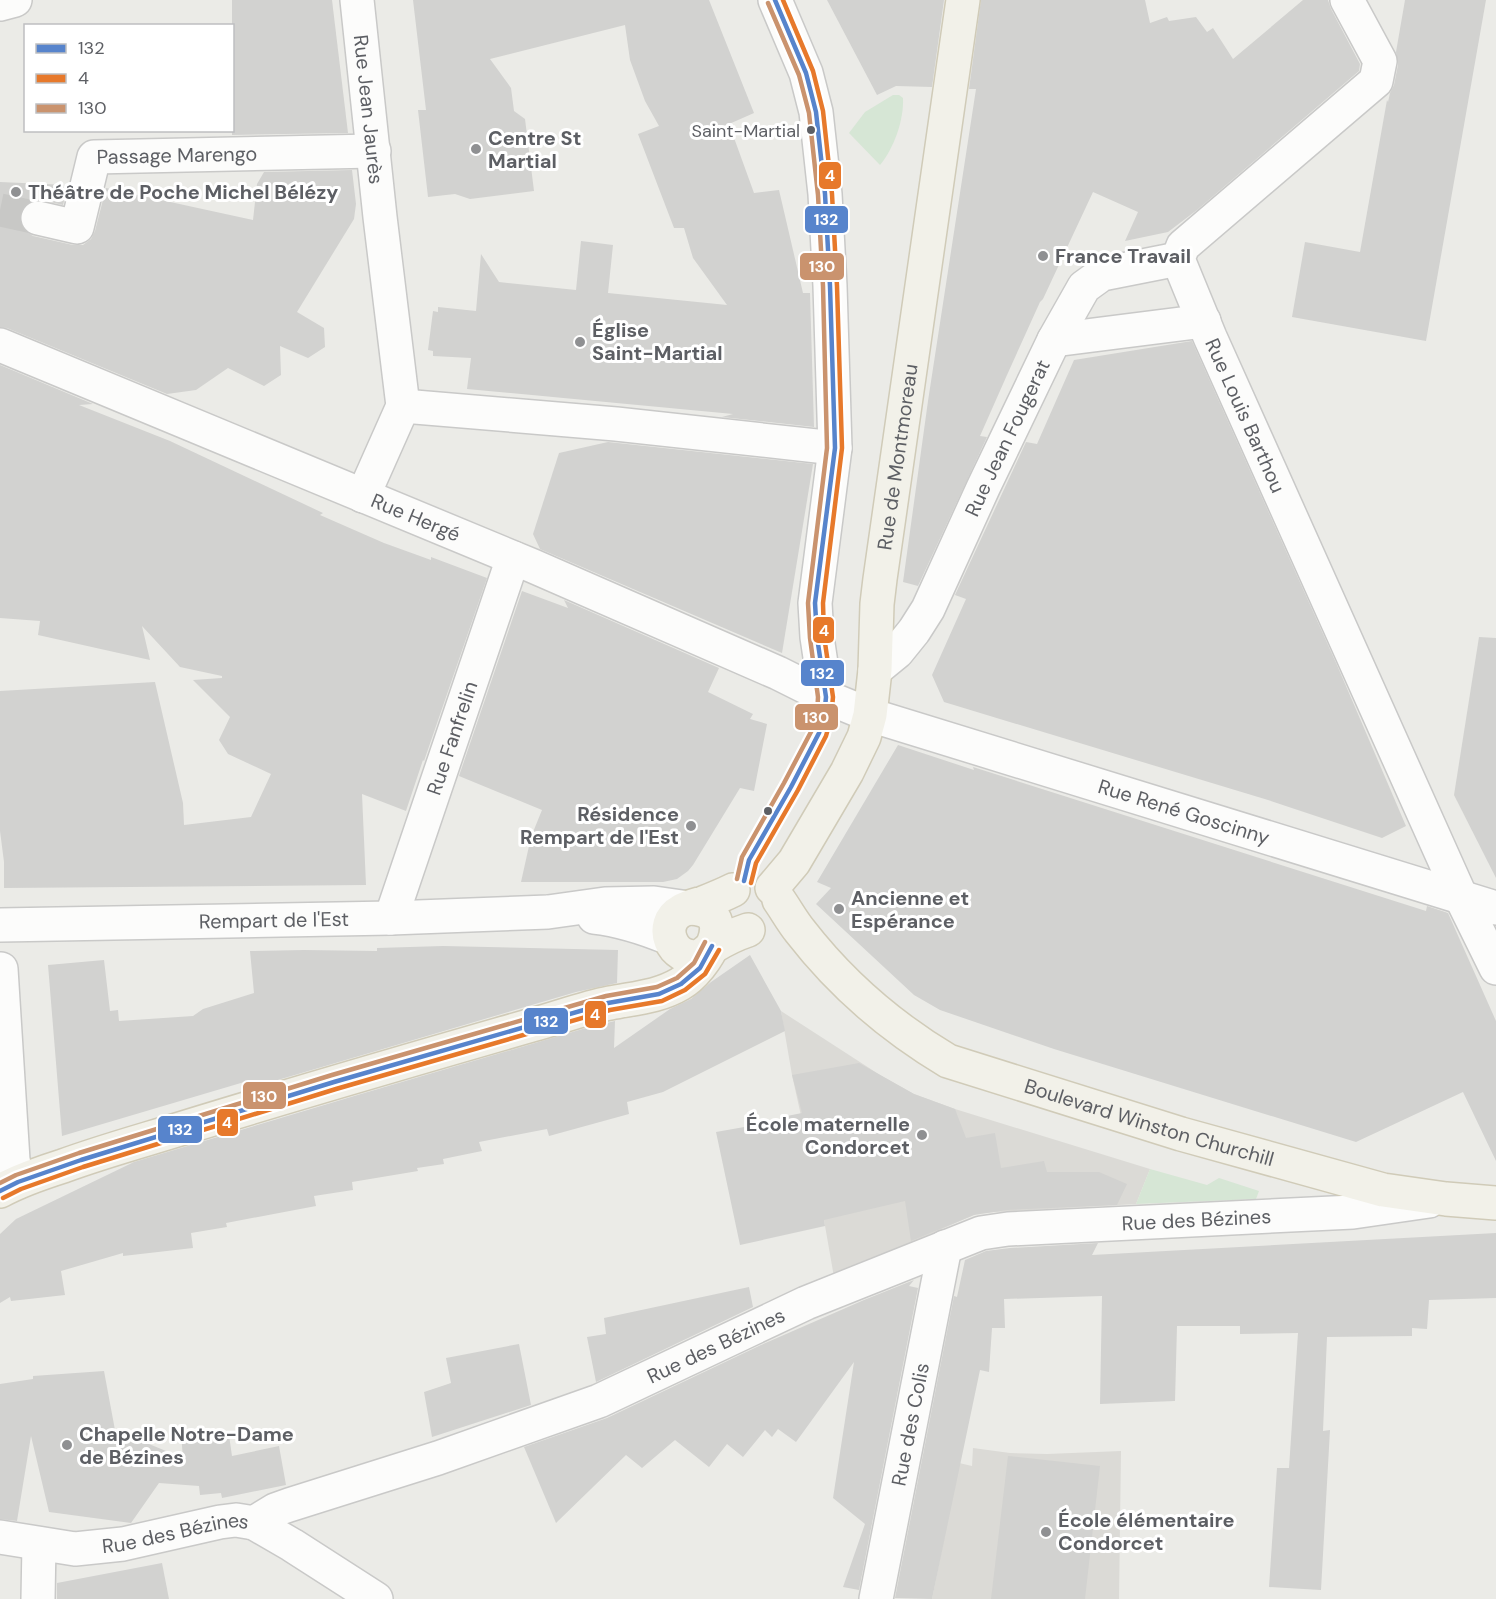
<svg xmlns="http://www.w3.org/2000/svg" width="1496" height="1599" font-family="'DM Sans',sans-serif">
  <rect width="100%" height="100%" fill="#ebebe7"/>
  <g fill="#dbdad6">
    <path d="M781,1011L880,1075L914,1094L955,1109L1150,1169L1136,1204L978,1213L834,1277L824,1220L792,1075Z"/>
    <path d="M973,1448L1010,1453L1047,1454L1121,1451L1119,1599H932L959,1463L972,1466Z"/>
  </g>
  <g fill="#d6e6d5">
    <path d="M893,95H899L903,98C904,120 894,148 880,165L849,133L865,112Z"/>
    <path d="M1150,1169L1207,1185L1219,1178L1259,1191L1256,1199L1136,1204Z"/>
  </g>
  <g fill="#d2d2d0">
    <path d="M232,0H332L348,133L232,135Z"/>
    <path d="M413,0H709L754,113L729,124L754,193L779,190L803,293H810L814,427L722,417L733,414L467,389L471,358L433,356V351L428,350L433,311L438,312V307L476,311L481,254L499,282L576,290L581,241L613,245L608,293L727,305L693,258L684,228H674L638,134L659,126L645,101L630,60L625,25L490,59L511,88L514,111L525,119L534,191L470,199L455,194L428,197L418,110H426Z"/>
    <path d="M827,0H944L932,87L896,86L877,95Z"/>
    <path d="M981,0H1145L1150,23L1167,17L1169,21L1196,17L1207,32L1213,28L1233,59L1303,0H1328L1331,9L1360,64L1359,71L1197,210L1168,232L1125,241L1138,212L1093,192L1043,299L1040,302L1007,375L980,436L987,437L918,586L903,582L928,401L976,89H969Z"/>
    <path d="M1405,0H1486L1426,341L1292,317L1305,242L1360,252L1387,100L1388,102L1390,93L1394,85L1398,65L1396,52Z"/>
    <path d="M352,170L356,204L354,219L297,312L324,328L325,347L308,358L280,346L281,375L264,386L228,368L196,390L167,394L7,328L0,327V182L68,185L63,205L42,200H32L24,206L20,213V223L25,231L33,236L73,245H83L91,239L95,231L106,188L253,220L257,184L264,172Z"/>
    <path d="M1192,341L1337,665L1406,826L1382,838L1268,800L944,702L932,675L966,599L955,595L1026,442L1037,444L1074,360Z"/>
    <path d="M0,365L93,404L79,405L170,441L323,513L320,515L384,543L431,560V557L487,578L424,761L423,760L406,811L362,794L366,885L4,888V862L0,831V691L155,682L183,803L184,825L251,817L271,774L228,754L219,740L230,717L193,680L222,678V676L180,667L142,626L150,660L38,635L40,621L0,618Z"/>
    <path d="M608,442L813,464L782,653L540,549L533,534L559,453Z"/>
    <path d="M522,591L568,608L564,600L719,668L708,692L753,714L750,719L767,724L754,791L740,788L693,865L688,871L677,879L663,882H521L531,837L542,810L459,776Z"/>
    <path d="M1479,637L1496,638V878L1454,795Z"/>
    <path d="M898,745L974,770L973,767L1426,911L1427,906L1448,913L1496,1021V1161L1463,1092L1356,1142L1054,1049L940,1010L914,995L816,904L831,888L817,882Z"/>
    <path d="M443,946L618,950L617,983L576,992L254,1087L251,1080L62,1136L48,965L104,960L110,1011L118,1010L119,1021L193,1016L203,1009L254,993L250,951L304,950L377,951V948Z"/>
    <path d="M750,955L781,1011L785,1031L663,1092L627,1102L629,1114L549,1136L547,1129L479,1142L482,1151L443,1159L444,1164L417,1168L418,1171L352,1182L353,1190L314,1196L316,1206L226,1223L227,1227L191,1233L193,1248L123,1256V1253L61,1271L65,1295L11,1301L10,1297L0,1303V1234L16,1219L134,1162L361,1094L586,1028L615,1021L614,1048L670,1009L691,999L711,982Z"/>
    <path d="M859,1063L914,1094L955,1109L966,1138L995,1133L1001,1168L1044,1161L1047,1172H1099L1127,1184L1117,1205L1007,1210L974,1215L911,1241L905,1201L824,1220L825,1226L740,1245L716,1132L783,1120L782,1117L802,1113L792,1075Z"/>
    <path d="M1496,1233V1298L1429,1300L1427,1329L1412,1328V1336L1327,1337L1323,1431L1330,1430L1321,1590L1269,1587L1277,1468H1289L1298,1333L1240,1334V1326H1177L1175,1401L1100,1404L1102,1296L1004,1299L1005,1328H992L989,1372L980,1370L932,1599L895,1598L954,1296L957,1297L965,1260L986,1251L1010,1248L1098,1243L1092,1255Z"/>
    <path d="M914,1280L909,1286L918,1288L859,1590L843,1587L865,1524L833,1498L854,1362L796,1442L778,1429L772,1437L765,1430L743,1457L727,1444L709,1467L675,1440L642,1468L626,1455L556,1523L524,1447L607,1418L761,1345L864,1300Z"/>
    <path d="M749,1287L753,1307L596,1382L587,1337L606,1334L604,1318Z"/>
    <path d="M519,1344L531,1405L432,1437L424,1392L451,1383L446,1358Z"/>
    <path d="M104,1371L115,1430L183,1458L181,1434L203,1437L229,1435L232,1456L279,1446L286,1485L222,1498L221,1493L200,1495L199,1486L159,1483L131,1523L49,1512L31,1436L17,1521L0,1519V1384L33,1379V1376Z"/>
    <path d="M1008,1456L1100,1466L1085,1599H991Z"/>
    <path d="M162,1563L169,1599H57V1583Z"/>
  </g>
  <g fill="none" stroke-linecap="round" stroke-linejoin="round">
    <path stroke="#c8c8c6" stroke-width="33" stroke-dasharray="33 16" stroke-linecap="butt" d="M0,210L38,218"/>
    <defs>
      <g id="minor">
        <path id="s1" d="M357,0L380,217L403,406L363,496"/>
        <path d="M775,0L806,73L816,112L825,194L830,286L835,448L815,603L817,637L826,697"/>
        <path id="s2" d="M1347,0L1380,61L1376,81L1183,246L1178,259L1210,337L1461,897L1496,968"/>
        <path d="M0,4L15,0"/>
        <path id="s3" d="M38,218L77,227L94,157L374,151"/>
        <path d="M1054,340L1204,321"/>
        <path id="s4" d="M0,345L533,566L778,673L826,697L870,715L1496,908"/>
        <path d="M403,406L616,424L835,448"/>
        <path id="s5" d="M875,670L897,652L914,631L928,609L983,488L1054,340L1084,287L1102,274L1178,259"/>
        <path d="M594,917C620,920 645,928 669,938"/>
        <path id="s6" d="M391,918L513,558"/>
        <path id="s7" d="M0,925L391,918L548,912L605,904L654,903L689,908"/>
        <path d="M1,969L13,1160L18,1182"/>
        <path id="s8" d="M254,1523L275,1510L289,1505L438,1458L599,1401L806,1303L981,1233L1008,1229L1353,1212L1429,1201"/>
        <path id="s9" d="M0,1537L75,1549L123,1544L220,1522L236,1520L254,1523L292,1545L376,1599"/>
        <path d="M38,1599L39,1544"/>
        <path id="s10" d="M876,1599L945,1247"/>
      </g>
      <g id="major">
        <path id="s11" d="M772,888L794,862L847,772L864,737L870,715L875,670L877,604L880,579L963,0"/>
        <path d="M733,890C723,895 713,899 703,903C696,905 687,907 681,911C657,924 672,962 699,956C705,954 708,949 714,946C724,940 736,934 748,930"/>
        <path id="s12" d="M779,900C786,910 792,921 800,931C841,984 891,1027 948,1061L1181,1134L1383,1190L1446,1199L1496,1203"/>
        <path d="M0,1191C20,1180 41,1173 63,1166C101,1152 141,1141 180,1129C297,1093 414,1059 532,1025C558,1018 584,1008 610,1003C635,998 658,997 680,984C705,970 743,909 689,908"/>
      </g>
    </defs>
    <use href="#minor" stroke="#c9c9c8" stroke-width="36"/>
    <use href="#major" stroke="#d0cbb8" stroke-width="36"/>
    <use href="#minor" stroke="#fcfcfb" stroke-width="33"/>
    <use href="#major" stroke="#f2f1e9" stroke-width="33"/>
    <defs>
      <g id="bus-1">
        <path d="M744,881L749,860L791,787L819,733L824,717L826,697L817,637L815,603L835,448L830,286L825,194L816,112L806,73L775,0"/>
        <path d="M0,1191L18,1182L81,1160L334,1082L608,1003L659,994L681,984L700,968L712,946"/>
      </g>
      <g id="bus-2">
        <path d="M751,883L756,863L798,790L826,736L831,718L833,697L824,636L823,603L842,448L837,286L832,194L823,111L813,71L783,0"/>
        <path d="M3,1198L21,1189L83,1167L336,1089L610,1010L662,1001L685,990L705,974L719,950"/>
      </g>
      <g id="bus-3">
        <path d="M737,879L742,857L784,783L812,730L817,715L818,697L810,638L808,603L827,448L823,286L818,195L809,113L799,75L768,3"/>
        <path d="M0,1183L16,1175L79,1153L332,1075L606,996L657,987L677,978L694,963L705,942"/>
      </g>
    </defs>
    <use href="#bus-1" stroke="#fff" stroke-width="9"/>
    <use href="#bus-2" stroke="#fff" stroke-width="9"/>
    <use href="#bus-3" stroke="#fff" stroke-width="9"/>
    <use href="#bus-1" stroke="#5784cc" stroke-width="4.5"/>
    <use href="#bus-2" stroke="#e7792b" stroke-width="4.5"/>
    <use href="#bus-3" stroke="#ca936e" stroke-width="4.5"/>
  </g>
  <g fill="#5d5f64" stroke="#fff" stroke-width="2">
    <circle cx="811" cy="130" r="5"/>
    <circle cx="768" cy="811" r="5"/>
  </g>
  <g fill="#8f9092" stroke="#fff" stroke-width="2">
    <circle cx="476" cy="149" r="6"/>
    <circle cx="16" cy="192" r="6"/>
    <circle cx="1043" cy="256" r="6"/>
    <circle cx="580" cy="342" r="6"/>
    <circle cx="691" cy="826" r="6"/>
    <circle cx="839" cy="909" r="6"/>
    <circle cx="922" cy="1135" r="6"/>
    <circle cx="67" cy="1445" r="6"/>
    <circle cx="1046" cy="1532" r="6"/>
  </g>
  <g text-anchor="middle" stroke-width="6" stroke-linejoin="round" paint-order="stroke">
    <g font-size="18" fill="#5d5f64" stroke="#fff" text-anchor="end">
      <text x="800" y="137">Saint-Martial</text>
    </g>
    <g font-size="20" fill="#5d5f64" stroke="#fff">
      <text dy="7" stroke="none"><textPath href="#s1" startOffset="110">Rue Jean Jaurès</textPath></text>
      <text dy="7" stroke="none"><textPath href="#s3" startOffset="195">Passage Marengo</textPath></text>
      <text dy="7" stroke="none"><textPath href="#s2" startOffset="528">Rue Louis Barthou</textPath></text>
      <text dy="7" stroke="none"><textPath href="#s5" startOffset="270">Rue Jean Fougerat</textPath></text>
      <text dy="7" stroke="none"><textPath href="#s11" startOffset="460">Rue de Montmoreau</textPath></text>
      <text dy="7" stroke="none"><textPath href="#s4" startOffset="450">Rue Hergé</textPath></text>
      <text dy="7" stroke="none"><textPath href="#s6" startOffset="190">Rue Fanfrelin</textPath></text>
      <text dy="7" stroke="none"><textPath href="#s4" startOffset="1274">Rue René Goscinny</textPath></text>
      <text dy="7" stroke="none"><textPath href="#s7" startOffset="274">Rempart de l'Est</textPath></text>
      <text dy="7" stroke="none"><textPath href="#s12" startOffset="446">Boulevard Winston Churchill</textPath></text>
      <text dy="7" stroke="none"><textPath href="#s8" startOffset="1000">Rue des Bézines</textPath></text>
      <text dy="7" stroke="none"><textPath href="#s8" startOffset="496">Rue des Bézines</textPath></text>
      <text dy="7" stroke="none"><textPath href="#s10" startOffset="178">Rue des Colis</textPath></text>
      <text dy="7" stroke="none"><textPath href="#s9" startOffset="178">Rue des Bézines</textPath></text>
    </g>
    <g font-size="20" font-weight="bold" fill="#5d5f64" stroke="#fff" text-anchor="start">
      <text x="488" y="145">Centre St<tspan x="488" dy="23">Martial</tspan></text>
      <text x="28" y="199">Théâtre de Poche Michel Bélézy</text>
      <text x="1055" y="263">France Travail</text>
      <text x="592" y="337">Église<tspan x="592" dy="23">Saint-Martial</tspan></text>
      <text x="679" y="821" text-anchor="end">Résidence<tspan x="679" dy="23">Rempart de l'Est</tspan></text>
      <text x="851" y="905">Ancienne et<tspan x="851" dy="23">Espérance</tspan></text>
      <text x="910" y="1131" text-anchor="end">École maternelle<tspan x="910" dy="23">Condorcet</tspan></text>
      <text x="79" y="1441">Chapelle Notre-Dame<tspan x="79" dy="23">de Bézines</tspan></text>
      <text x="1058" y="1527">École élémentaire<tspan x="1058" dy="23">Condorcet</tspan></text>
    </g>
  </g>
  <g stroke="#fff" stroke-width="2">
    <rect x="818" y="161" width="24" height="29" rx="6" fill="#e7792b"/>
    <rect x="804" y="205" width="45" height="29" rx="6" fill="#5784cc"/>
    <rect x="799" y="252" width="46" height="29" rx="6" fill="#ca936e"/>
    <rect x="812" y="616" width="23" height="28" rx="6" fill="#e7792b"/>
    <rect x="800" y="659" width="45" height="28" rx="6" fill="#5784cc"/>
    <rect x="794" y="703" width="45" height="28" rx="6" fill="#ca936e"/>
    <rect x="584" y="1000" width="23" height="29" rx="6" fill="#e7792b"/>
    <rect x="523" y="1007" width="46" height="28" rx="6" fill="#5784cc"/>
    <rect x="242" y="1081" width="45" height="29" rx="6" fill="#ca936e"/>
    <rect x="216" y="1108" width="23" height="29" rx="6" fill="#e7792b"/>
    <rect x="157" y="1115" width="46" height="29" rx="6" fill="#5784cc"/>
  </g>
  <g font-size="16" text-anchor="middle" font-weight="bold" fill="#fff">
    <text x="830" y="181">4</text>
    <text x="826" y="225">132</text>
    <text x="822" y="272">130</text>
    <text x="824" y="636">4</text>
    <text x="822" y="679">132</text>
    <text x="816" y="723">130</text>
    <text x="595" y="1020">4</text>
    <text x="546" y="1027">132</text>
    <text x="264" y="1102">130</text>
    <text x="227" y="1128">4</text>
    <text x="180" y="1135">132</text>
  </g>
  <rect x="24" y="24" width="210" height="108" fill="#ffffff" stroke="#bebfc1" stroke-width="1.5"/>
  <rect x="36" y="44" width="30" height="9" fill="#5784cc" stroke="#bebfc1" stroke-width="1.5"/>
  <text x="78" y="54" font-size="18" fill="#5d5f64">132</text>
  <rect x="36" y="74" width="30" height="9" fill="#e7792b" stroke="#bebfc1" stroke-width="1.5"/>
  <text x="78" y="84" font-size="18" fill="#5d5f64">4</text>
  <rect x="36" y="104" width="30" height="9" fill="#ca936e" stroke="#bebfc1" stroke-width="1.5"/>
  <text x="78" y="114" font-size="18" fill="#5d5f64">130</text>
</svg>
